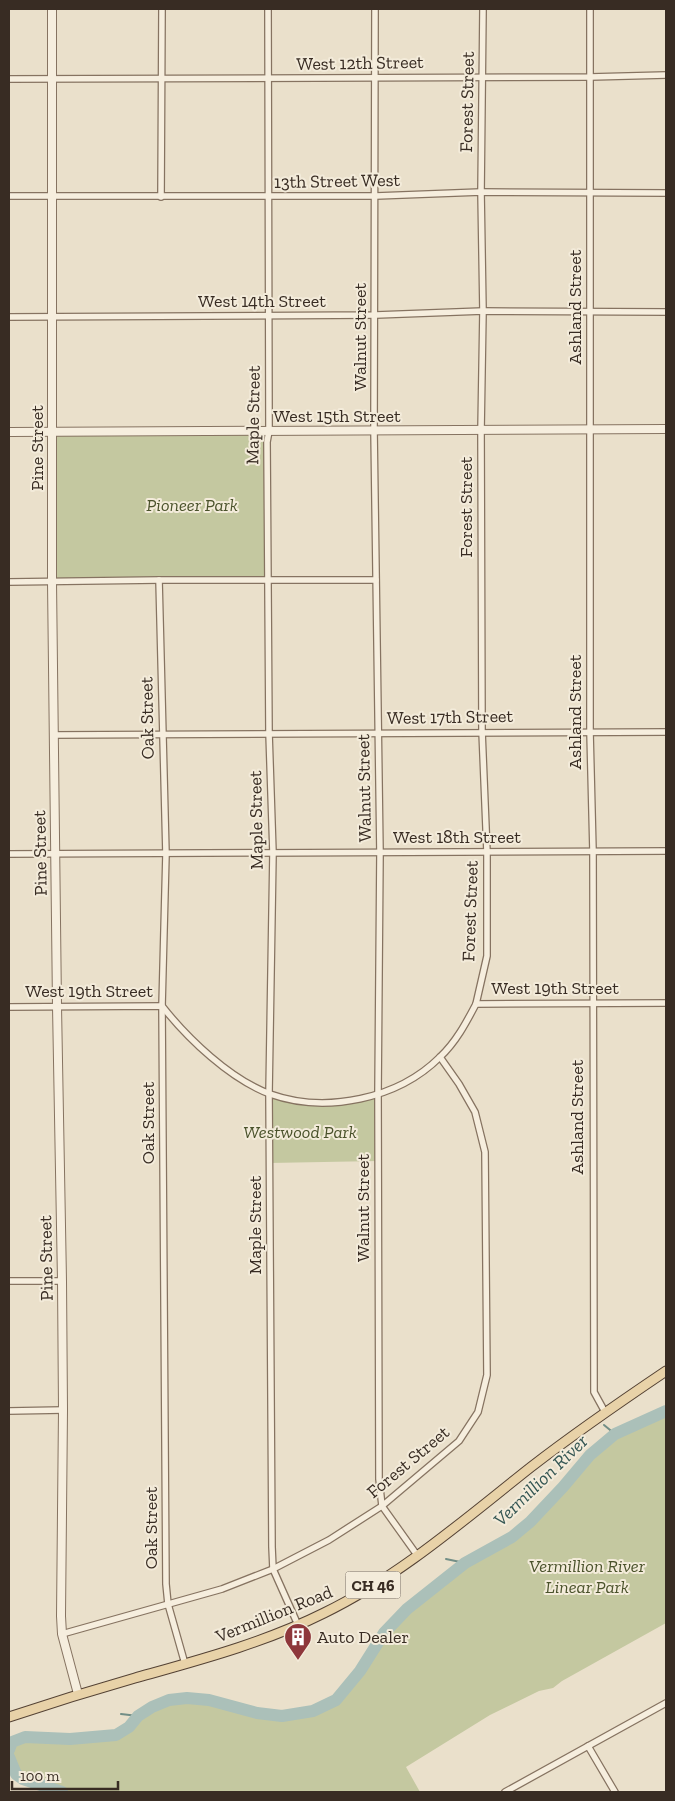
<svg xmlns="http://www.w3.org/2000/svg" width="675" height="1801" font-family="'Zilla Slab',serif">
  <rect width="100%" height="100%" fill="#eae0cb"/>
  <g fill="#c4c8a0">
    <path d="M269,431L267,580L52,582V432Z"/>
    <path d="M269,1093L323,1103L378,1094V1161L269,1163Z"/>
    <path d="M666,1411V1623L562,1681L553,1688L539,1691L490,1715L406,1767L420,1792H62L23,1779L16,1774L9,1757V1749L12,1742L25,1737L70,1739L116,1735L129,1727L138,1716L152,1707L169,1700L187,1698L209,1700L257,1713L282,1716L313,1711L336,1700L360,1671L384,1633L407,1609L465,1563L512,1537L530,1522L563,1487L590,1455L615,1434Z"/>
  </g>
  <g fill="none" stroke-linecap="round" stroke-linejoin="round">
    <g stroke="#728e86" stroke-width="2">
      <path d="M604,1425L615,1434"/>
      <path d="M446,1559L465,1563"/>
      <path d="M121,1714L138,1716"/>
    </g>
    <g stroke="#abc0b9" stroke-width="12">
      <path d="M9,1750L12,1742L25,1737L70,1739L116,1735L129,1727L138,1716L152,1707L169,1700L187,1698L209,1700L257,1713L282,1716L313,1711L336,1700L360,1671L384,1633L407,1609L465,1563L512,1537L530,1522L563,1487L590,1455L615,1434L666,1411"/>
      <path d="M9,1757L16,1774L23,1779L62,1792"/>
    </g>
    <defs>
      <g id="minor">
        <path d="M268,9L269,431L267,442L269,733L273,853L269,1093L272,1547L273,1569L298,1625"/>
        <path d="M375,9L374,430L380,853L378,1094L379,1479L382,1506L417,1555"/>
        <path d="M590,9V732L593,851L594,1392L605,1412"/>
        <path d="M9,79L590,77L666,75"/>
        <path d="M9,196H376L481,192L666,193"/>
        <path d="M161,197L162,9"/>
        <path d="M9,317L376,315L483,311L666,312"/>
        <path d="M159,580L166,854L162,1006L166,1584L168,1604L185,1664"/>
        <path d="M9,582L159,580H376"/>
        <path d="M53,735L666,732"/>
        <path d="M9,854L666,851"/>
        <path d="M476,1004L487,956V852L482,731L481,430L483,311L481,192L483,9"/>
        <path d="M9,1007L162,1006C188,1039 230,1079 270,1094C326,1114 398,1099 440,1057C456,1042 466,1023 476,1004L666,1003"/>
        <path d="M9,1281H62"/>
        <path d="M9,1411L63,1410"/>
        <path d="M62,1634L222,1589L273,1569L329,1540L382,1506L459,1441L478,1412L487,1375L485,1152L475,1112L459,1084L440,1057"/>
        <path d="M588,1746L615,1792"/>
        <path d="M505,1792L666,1703"/>
      </g>
      <g id="tertiary">
        <path d="M52,9V582L57,1006L62,1281L63,1410L61,1616L62,1634L78,1694"/>
        <path d="M9,432L666,429"/>
      </g>
      <path id="primary" d="M9,1717C51,1703 93,1690 135,1678C199,1660 264,1643 324,1613C400,1576 465,1519 531,1467C575,1433 620,1402 666,1371"/>
    </defs>
    <use href="#minor" stroke="#867361" stroke-width="8"/>
    <use href="#tertiary" stroke="#867361" stroke-width="10"/>
    <use href="#primary" stroke="#544234" stroke-width="11"/>
    <use href="#minor" stroke="#f6eede" stroke-width="5.5"/>
    <use href="#tertiary" stroke="#f6eede" stroke-width="8"/>
    <use href="#primary" stroke="#e8d2a8" stroke-width="9"/>
  </g>
  <defs>
    <symbol id="building-pin" viewBox="-11 -11 22 30"><path d="M0 17L-7.5 6A9.5 9.5 0 1 1 7.5 6Z" fill="#8e373b" stroke="#f3ebda"/><path d="M-4-6H4V6H1V3H-1V6H-4ZM-2.5-4.3h1.7v1.8h-1.7ZM.8-4.3h1.7v1.8H.8ZM-2.5-1h1.7V.8h-1.7ZM.8-1h1.7V.8H.8Z" fill="#fff"/></symbol>
  </defs>
  <g fill-rule="evenodd">
    <use href="#building-pin" x="282" y="1621" width="32" height="43"/>
  </g>
  <g text-anchor="middle" stroke-width="4" stroke-linejoin="round" paint-order="stroke">
    <rect fill="#f3ebda" stroke="#70655a" stroke-width="1" x="345.5" y="1571.5" width="55" height="27" rx="4"/>
    <g font-size="16" font-weight="bold" fill="#382c23">
      <text x="373" y="1591">CH 46</text>
    </g>
    <g font-size="18" fill="#382c23" stroke="#f3ebda">
      <text transform="translate(360 63) rotate(-1)" y="6">West 12th Street</text>
      <text transform="translate(467 102) rotate(-89)" y="6">Forest Street</text>
      <text transform="translate(337 181) rotate(-1)" y="6">13th Street West</text>
      <text x="262" y="307">West 14th Street</text>
      <text transform="translate(575 307) rotate(-90)" y="6">Ashland Street</text>
      <text transform="translate(360 337) rotate(-90)" y="6">Walnut Street</text>
      <text transform="translate(253 415) rotate(-89)" y="6">Maple Street</text>
      <text x="337" y="422">West 15th Street</text>
      <text transform="translate(37 448) rotate(-90)" y="6">Pine Street</text>
      <text transform="translate(466 507) rotate(-90)" y="6">Forest Street</text>
      <text transform="translate(575 712) rotate(-90)" y="6">Ashland Street</text>
      <text transform="translate(450 717) rotate(-1)" y="6">West 17th Street</text>
      <text transform="translate(147 718) rotate(-91)" y="6">Oak Street</text>
      <text transform="translate(364 788) rotate(-91)" y="6">Walnut Street</text>
      <text transform="translate(256 820) rotate(-91)" y="6">Maple Street</text>
      <text x="457" y="843">West 18th Street</text>
      <text transform="translate(40 853) rotate(-91)" y="6">Pine Street</text>
      <text transform="translate(470 911) rotate(-88)" y="6">Forest Street</text>
      <text x="555" y="994">West 19th Street</text>
      <text x="89" y="997">West 19th Street</text>
      <text transform="translate(577 1117) rotate(-90)" y="6">Ashland Street</text>
      <text transform="translate(148 1123) rotate(-90)" y="6">Oak Street</text>
      <text transform="translate(363 1208) rotate(-90)" y="6">Walnut Street</text>
      <text transform="translate(255 1225) rotate(-90)" y="6">Maple Street</text>
      <text transform="translate(46 1258) rotate(-91)" y="6">Pine Street</text>
      <text transform="translate(408 1462) rotate(-40)" y="6">Forest Street</text>
      <text transform="translate(151 1528) rotate(-90)" y="6">Oak Street</text>
      <text transform="translate(274 1614) rotate(-22)" y="6">Vermillion Road</text>
    </g>
    <g font-size="18" font-style="italic" fill="#4a522b" stroke="#f3ebda">
      <text x="192" y="511">Pioneer Park</text>
      <text x="300" y="1138">Westwood Park</text>
      <text x="587" y="1572">Vermillion River<tspan x="587" dy="21">Linear Park</tspan></text>
    </g>
    <g font-size="18" fill="#382c23" stroke="#f3ebda" text-anchor="start">
      <text x="317" y="1643">Auto Dealer</text>
    </g>
    <g font-size="19" font-style="italic" fill="#345653" stroke="#f3ebda">
      <text transform="translate(540 1480) rotate(-44)" y="7">Vermillion River</text>
    </g>
  </g>
  <rect width="675" height="1801" fill="none" stroke="#382c23" stroke-width="20"/>
  <path d="M12 1781v8h106v-8" fill="none" stroke="#382c23" stroke-width="2.5"/>
  <text x="20" y="1781" font-size="15" fill="#382c23" stroke="#f3ebda" stroke-width="4" paint-order="stroke">100 m</text>
</svg>
